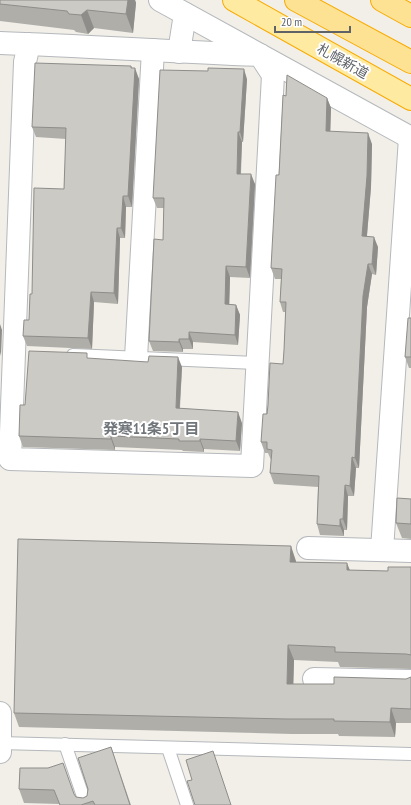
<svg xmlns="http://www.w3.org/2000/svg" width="411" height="805" font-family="'PT Sans Narrow','Noto Sans JP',sans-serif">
  <rect width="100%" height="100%" fill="#f1efe8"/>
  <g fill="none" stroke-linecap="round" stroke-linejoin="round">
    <defs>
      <g id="service">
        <path d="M73,355L257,363"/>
        <path d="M0,743L411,754"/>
        <path d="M65,744L86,805"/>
        <path d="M168,748L187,805"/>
      </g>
      <g id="minor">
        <path d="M160,0L411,138"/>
        <path d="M0,43C87,46 174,52 260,55L273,75L252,466L10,459L25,62L29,44"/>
        <path d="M179,52L185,14"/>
        <path d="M136,358L153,50"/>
        <path d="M308,548L411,551"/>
        <path d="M382,550L410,138"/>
        <path d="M314,679L411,681"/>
        <path d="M0,713V752"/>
      </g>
      <path id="trunk" d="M234,0L411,99"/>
      <g id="motorway">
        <path d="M296,0L411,62"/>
        <path d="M382,0L411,16"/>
      </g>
    </defs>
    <use href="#service" stroke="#b5b8bc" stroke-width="14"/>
    <use href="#minor" stroke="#b5b8bc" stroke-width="24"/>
    <use href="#trunk" stroke="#f9ab00" stroke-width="24"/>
    <use href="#motorway" stroke="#f9ab00" stroke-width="24"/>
    <use href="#service" stroke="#fff" stroke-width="12"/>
    <use href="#minor" stroke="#fff" stroke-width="22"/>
    <use href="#trunk" stroke="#feeaa1" stroke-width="22"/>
    <use href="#motorway" stroke="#fde293" stroke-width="22"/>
  </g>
  <g fill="#afaea9">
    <path d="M0,0H135L136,3L133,33L94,28L88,34L76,32L74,30L0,21Z"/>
    <path d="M132,68L139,79L132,207H126L125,238H120L118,304L94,302L92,349L27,346L23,336L29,320L32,294L64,189L66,139L36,137L32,127Z"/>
    <path d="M208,71L247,79L243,142H242L241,174L255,184L250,278L230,277L229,304L236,305L240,315L238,345L193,342V349H183V352L153,351L149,341L163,240L164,208H157L153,198Z"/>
    <path d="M327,98L331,108L330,132L372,144L371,187L367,236L378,247L376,275L372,274L367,307L359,468H356L354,496H348L347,530H344V536L320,535L317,524L318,487L274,484L270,473L271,460L268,453H265L261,442L267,414L283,364L284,350L286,312H283L280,302L281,279H275L271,268L279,175Z"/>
    <path d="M411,318V368H409L405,357Z"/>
    <path d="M89,359L182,367L180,408L242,423L240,451L204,449V452L183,451L182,450L115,447V450L23,447L19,436L25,405Z"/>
    <path d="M411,499V539L402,538L396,523Z"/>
    <path d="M296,561V562L350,570L388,571L411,567V669L340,667L338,662L294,660L293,684H334L406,679L411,677V723H396L395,737L339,736L338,734H292L19,727L14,713Z"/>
    <path d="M111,747L131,805H60L59,804L24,803L19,789L20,768L75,795L76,797L83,798L87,796Z"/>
  </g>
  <g fill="#8f8d8a">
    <path d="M128,0H135L136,3L133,33L126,14Z"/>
    <path d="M87,10L94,28L88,34L81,15Z"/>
    <path d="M131,66L135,76V68L139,79L132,207L128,196Z"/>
    <path d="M244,69L247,79L243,142L240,132Z"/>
    <path d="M327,98L331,108L330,142L326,131Z"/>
    <path d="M238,132L242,142L240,184L237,174Z"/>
    <path d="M368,133L372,144L371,187L366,246L362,236Z"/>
    <path d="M251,174L255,184L250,278L246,267Z"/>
    <path d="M123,196L126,207L125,238L121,228Z"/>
    <path d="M117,228L120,238L118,304L114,293Z"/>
    <path d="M374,237L378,247L376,275L372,264Z"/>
    <path d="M368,264L372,274L367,307L359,468L355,458L363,296Z"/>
    <path d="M226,266L230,277L229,314L225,304Z"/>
    <path d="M91,292L94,302L92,349L88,338Z"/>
    <path d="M236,305L240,315L238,345L235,335Z"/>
    <path d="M0,324L2,330L1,356L0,352Z"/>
    <path d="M189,332L193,342V349L189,339Z"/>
    <path d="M179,339L183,349V352L179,342Z"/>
    <path d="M178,357L182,367L179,418L176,408Z"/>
    <path d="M238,412L242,423L240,451L236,441Z"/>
    <path d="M111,436L115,447V450L111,439Z"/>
    <path d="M200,439L204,449V452L200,441Z"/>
    <path d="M352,457L356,468L354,496L350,486Z"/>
    <path d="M345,485L348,496L347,530L343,519Z"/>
    <path d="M340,519L344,530V536L340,526Z"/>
    <path d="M291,546L296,561V576L290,562Z"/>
    <path d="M347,563L353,578L347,570Z"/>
    <path d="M288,645L294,660L293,698L287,684Z"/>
    <path d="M391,708L396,723L395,737L390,722Z"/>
  </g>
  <g fill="#cccac5" stroke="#8f8d8a">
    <path d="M0,0H128L126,14L87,10L81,15L69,14L67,11L0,4Z"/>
    <path d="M35,63L131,66V68H135L128,196H123L121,228H117L114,293L91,292L88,338L23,336L24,320H29L30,294H32L34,188L64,189L66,128L32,127Z"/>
    <path d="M208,68L244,69L240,132H238L237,174H251L246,267L226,266L225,304L236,305L235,335L189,332V339H179V342L149,341L154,239L163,240L164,198H153L160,70L208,71Z"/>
    <path d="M287,75L327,98L326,131L368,133L367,176L362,236L374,237L372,264H368L363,296L355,458L352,457L350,486L345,485L343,519H340V526L317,524L319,476L270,473L272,450L267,449V442H261L263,414H267L268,405L270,363L283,364L284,350L286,302H280L282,269L271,268L276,175H279L283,95L286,96Z"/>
    <path d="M408,318H411V357H405Z"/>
    <path d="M29,351L87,353V358L148,362L149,356L178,357L176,408L238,412L236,441L200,439V441H179V439L111,436V439L19,436L20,405H25Z"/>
    <path d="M397,498L411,499V524L396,523Z"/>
    <path d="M18,539L291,546L290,562L347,563V570L388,571V567H411V655L406,654L335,652V647L288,645L287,684H334V677L406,679L411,677V709L391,708L390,722L334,721V719H287L14,713Z"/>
    <path d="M111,747L130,805H95L93,801L81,805H60L54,790L19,789L20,768H48L63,763L74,794L76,797L83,798L87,796L88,789L78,758Z"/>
    <path d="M213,751L231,805H195L187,781L192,780L186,760Z"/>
  </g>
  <g text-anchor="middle" stroke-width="4" stroke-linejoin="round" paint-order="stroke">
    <g font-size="14" fill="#5f6368" stroke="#fff">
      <text transform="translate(343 61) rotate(29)" y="5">札幌新道</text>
    </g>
    <g font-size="15" font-weight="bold" fill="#70757a" stroke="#fff">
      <text x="151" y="434">発寒11条5丁目</text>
    </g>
  </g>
  <path d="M275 26v6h75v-6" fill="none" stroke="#5f6368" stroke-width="2"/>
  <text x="281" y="26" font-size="12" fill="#5f6368" stroke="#ffffff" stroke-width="3" paint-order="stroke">20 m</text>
</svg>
